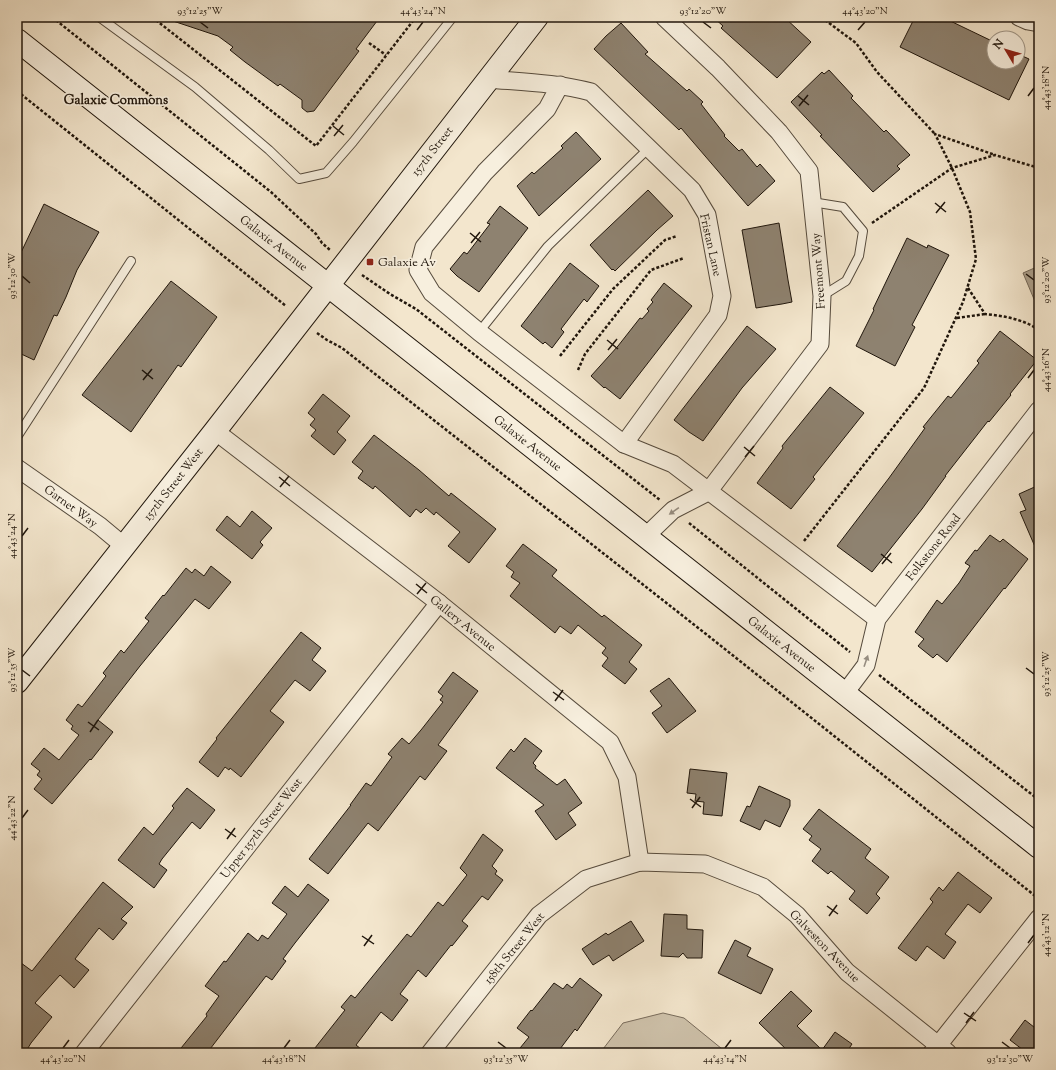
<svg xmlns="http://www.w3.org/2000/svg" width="1056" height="1070" font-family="'Sorts Mill Goudy',serif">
  <rect width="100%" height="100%" fill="#f3e6cd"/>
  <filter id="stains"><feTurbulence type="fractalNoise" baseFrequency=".005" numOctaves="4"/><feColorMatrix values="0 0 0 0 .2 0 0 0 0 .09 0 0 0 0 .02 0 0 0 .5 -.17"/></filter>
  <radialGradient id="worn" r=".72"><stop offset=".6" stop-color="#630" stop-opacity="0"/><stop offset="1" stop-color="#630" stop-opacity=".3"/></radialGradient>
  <path fill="#cfc3ac" stroke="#786c5c" d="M663,1013L684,1018L727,1053H600L623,1023Z"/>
  <path fill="#ab9f8b" stroke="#736858" d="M1039,266V311L1023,273Z"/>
  <g fill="#8e8270" stroke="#20160c">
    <path d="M171,17H380L356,49L359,51L314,111L307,112L302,108V100L280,84L278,86L245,62L230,50L233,47L218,36L170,20Z"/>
    <path d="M713,17H784L811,42L777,78L721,28L723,26Z"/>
    <path d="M915,17H942L994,42V62H1018V54L1029,59L1009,100L900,47Z"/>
    <path d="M621,23L648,52L645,54L687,91L689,89L703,102L701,104L725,135L724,136L739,151L742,149L757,167L760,164L775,181L748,206L681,128L679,130L594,49L606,36Z"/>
    <path d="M829,70L853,96L851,98L884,132L886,130L910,155L897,166L900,169L873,192L820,136L822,135L791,102L822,72L824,74Z"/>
    <path d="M576,132L601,159L539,216L517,186L532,172L534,174L563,148L561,146Z"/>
    <path d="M648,190L673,216L657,230L615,271L613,269L612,270L590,245Z"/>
    <path d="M44,204L99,232L77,270L66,297L57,316L54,315L34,360L17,352V261Z"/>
    <path d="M500,206L528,228L479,292L457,276L450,269L464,252L467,254L490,224L487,223Z"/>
    <path d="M779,223L788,280L792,302L782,304L756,308L742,230Z"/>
    <path d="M907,238L927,248L928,245L949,255L912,325L915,327L895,366L856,346L874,310L873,309Z"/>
    <path d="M570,263L599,286L587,302L584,299L561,329L564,332L552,348L545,342L543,344L521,326Z"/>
    <path d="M171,281L217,317L181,367L178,365L131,432L82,395Z"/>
    <path d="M664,283L692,306L620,399L605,387L604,388L591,376L618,346L640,318L642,319L649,311L647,309L653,302L651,300Z"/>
    <path d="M747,326L776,349L742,388L703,441L689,432L674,420Z"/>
    <path d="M1000,331L1037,360L1010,394L1011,395L989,422L988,421L945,476H946L922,509L872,572L837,546L889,478L925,428L923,427L948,396L951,398L979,363L977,361Z"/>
    <path d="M830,387L864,413L813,477L815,479L791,509L757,483L783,448L782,446Z"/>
    <path d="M323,394L350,416L337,432L346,440L334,455L311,436L316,430L310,425L315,419L308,413Z"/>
    <path d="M374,435L419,470L449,496L451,493L496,529L469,563L448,546L460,532L436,512L434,515L426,508L421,513L416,509L410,517L375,486L373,489L358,478L363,471L352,462Z"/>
    <path d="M1039,485V556L1020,512L1026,510L1019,494Z"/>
    <path d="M252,511L272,528L260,542L263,545L252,559L216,530L227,516L240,527Z"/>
    <path d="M990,535L1000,542L1003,539L1028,559L1005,589L1004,588L947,662L937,654L933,658L918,646L924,639L915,632L937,600L942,604L959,583L970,566L965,563L975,550L977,551Z"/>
    <path d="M523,544L557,570L552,576L602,617L604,615L642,645L629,662L637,669L625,684L602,666L608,658L602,653L606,648L578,625L571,634L560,626L555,633L510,596L520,583L511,577L514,572L506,566Z"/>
    <path d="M211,566L231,582L209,609L195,599L140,666L98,720L113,732L91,760L90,759L52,804L34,789L42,779L37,775L40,771L31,764L44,748L59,760L79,735L71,729L73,726L66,720L78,704L82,707L106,676L103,673L121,650L124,653L149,621L145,618L163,595L164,596L186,568L192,573L195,569L204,576Z"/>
    <path d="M301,632L321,648L312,660L326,671L310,691L295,680L270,711L284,722L241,777L230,768L229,770L225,767L218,777L199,762L217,739L216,738Z"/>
    <path d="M453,672L478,691L438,745L447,751L425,780L420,776L378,831L368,823L328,874L309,859L351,805H350L366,783L371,786L392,757L388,754L402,738L409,744L421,730L443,702L440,700L443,696L438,692Z"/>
    <path d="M669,678L696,711L667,733L652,713L662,706L650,691Z"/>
    <path d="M525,738L542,751L533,763L536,766L535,768L557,785L565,779L582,803L568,813L576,825L556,840L535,811L544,805L496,768L511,749L514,752Z"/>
    <path d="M690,769L727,773L722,816L703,814L704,802L695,801L696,794L687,793Z"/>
    <path d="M759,786L790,800V806L780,827L765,820L760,830L740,821L747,806L750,807Z"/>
    <path d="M187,788L215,810L200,829L192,822L162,859L159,864L167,870L154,888L118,860L144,827L153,835L174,808L172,806Z"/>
    <path d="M819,809L871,849L865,858L889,877L876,894L880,898L867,914L849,899L855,891L831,871L828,874L812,861L821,849L809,840L812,836L803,829Z"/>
    <path d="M483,834L503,850L492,866L497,871L495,874L503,880L488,900L482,896L462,921L468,926L452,946L451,945L426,977L418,970L400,994L408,1000L392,1021L381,1012L356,1045L366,1053H311L345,1010L341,1007L351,995L355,998L407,934L411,937L438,902L443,906L467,875L460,868Z"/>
    <path d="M958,872L992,898L980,913L968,904L945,934L956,942L944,959L927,946L916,961L898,948L933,902L930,899L939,887L943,891Z"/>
    <path d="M103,882L133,907L121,919L127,923L113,940L99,928L75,959L89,970L74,988L60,975L35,1003L52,1017L31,1043L25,1053H17V960L32,971Z"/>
    <path d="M308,884L329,900L295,943L283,959L286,961L272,980L266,976L207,1053H177L207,1016L206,1014L219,996L205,986L224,961L226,962L248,933L258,941L262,935L268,939L287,914L272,903L285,886L298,897Z"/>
    <path d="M664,914L687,915V929L703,930L702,958H687L683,953L679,957L661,956Z"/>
    <path d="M631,921L644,941L613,961L609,955L593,965L582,949L606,933L608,935Z"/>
    <path d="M735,940L751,948L747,956L773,969L761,994L718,973Z"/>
    <path d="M580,978L602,995L577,1031L575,1029L557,1053H516L529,1037L517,1028L531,1010L532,1011L554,983L563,989L567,984L572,988Z"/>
    <path d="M791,991L812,1011L797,1026L822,1050L835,1032L852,1044L846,1053H790L759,1023Z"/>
    <path d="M1025,1020L1039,1031V1053H1027L1010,1040Z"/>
  </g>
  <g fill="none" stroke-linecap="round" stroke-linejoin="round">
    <defs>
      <g id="lane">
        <path d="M99,17L195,87L269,150L299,179L326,173L353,142L453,17"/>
        <path d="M812,202L843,207L863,231L859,256L846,281L822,296"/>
        <path d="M479,332L548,246L649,148"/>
        <path d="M17,437L131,261"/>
      </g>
      <g id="street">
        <path d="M1019,17L1028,21L1039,23"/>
        <path d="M488,79C523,82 558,83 591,92L692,190L707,215L722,296L718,315L624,444"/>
        <path d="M560,85L547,109L485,172L424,247L418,270L432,293L479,332L624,444L673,464L877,619"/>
        <path d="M215,431L439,603L610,742L627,777L640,862"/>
        <path d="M17,468L100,526L124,546"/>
        <path d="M646,536L673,510L708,492L820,344L822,296L809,171L779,132L718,68L664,17"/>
        <path d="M845,693L866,665L877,619L1039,410"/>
        <path d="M84,1053L439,603"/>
        <path d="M430,1053L539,915L586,879L640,862L705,864L763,887L797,915L847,972L948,1053"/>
        <path d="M932,1053L1039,918"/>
      </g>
      <g id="secondary">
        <path d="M17,40L1039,847"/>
        <path d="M17,682L215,431L537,17"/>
      </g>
    </defs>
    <use href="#lane" stroke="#554a3c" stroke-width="10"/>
    <use href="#street" stroke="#554a3c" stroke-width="19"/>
    <use href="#secondary" stroke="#20160c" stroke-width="24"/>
    <g stroke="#20160c" stroke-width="2.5" stroke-dasharray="3 2" stroke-linecap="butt">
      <path d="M52,17L271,192L316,234L322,243L330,250"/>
      <path d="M152,17L316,146L416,17"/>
      <path d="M821,17L856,43L877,72L935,134"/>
      <path d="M369,43L386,55"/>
      <path d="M17,91L286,306"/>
      <path d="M17,98L21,94"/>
      <path d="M872,223L952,168L995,155L1039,168"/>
      <path d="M362,275L390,294L416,309L660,500"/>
      <path d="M968,288L985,314C1004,316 1023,319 1039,330"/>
      <path d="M957,318L985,314"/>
      <path d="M317,333L327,340L342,348L711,638L1039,899"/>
      <path d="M560,356L613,289L665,240L677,236"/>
      <path d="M578,370L585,354L651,270L684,258"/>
      <path d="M689,523L850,652"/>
      <path d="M804,541L924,388L963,302L976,259L970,212L952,168L935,134L995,155"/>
      <path d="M879,675L1039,800"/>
    </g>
    <use href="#lane" stroke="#f7efde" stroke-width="8"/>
    <use href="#street" stroke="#f7efde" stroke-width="17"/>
    <use href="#secondary" stroke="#f7efde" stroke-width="22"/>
  </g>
  <defs><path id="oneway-solid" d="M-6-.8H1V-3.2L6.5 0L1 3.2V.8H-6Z"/></defs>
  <g fill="#968d80">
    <use href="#oneway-solid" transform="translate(674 511) rotate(145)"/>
    <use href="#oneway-solid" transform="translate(866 661) rotate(-71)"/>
  </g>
  <path fill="none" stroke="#20160c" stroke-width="1.5" d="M200,22L208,28M703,22L711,28M417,30L423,22M858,30L865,22M798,96L809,105M1028,96L1034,88M799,106L808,95M333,126L344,135M334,136L343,125M935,203L946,212M936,213L945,202M470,233L481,242M471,243L480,232M1026,274L1034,280M22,276L30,283M607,340L618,349M608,350L617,339M142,370L153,379M1028,378L1034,370M143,380L152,369M744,447L755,456M745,457L754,446M279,477L290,486M280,487L289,476M22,536L28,528M881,554L892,563M882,564L891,553M416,584L427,593M417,594L426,583M1026,668L1034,674M22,670L30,676M553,692L564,700M555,701L563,690M88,722L99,730M90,732L98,720M690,799L701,807M692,808L700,797M22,818L28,810M225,829L236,837M227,839L235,828M827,906L838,914M829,916L837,905M362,936L374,944M1028,943L1034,935M364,946L372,935M964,1013L976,1021M966,1023L974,1012M498,1042L506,1048M1002,1042L1010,1048M63,1048L69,1040M284,1048L290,1040M725,1048L731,1040"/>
  <rect fill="#8f2418" stroke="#f7efde" stroke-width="1.5" x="366" y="258" width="8" height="8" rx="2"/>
  <g text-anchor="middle" stroke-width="3.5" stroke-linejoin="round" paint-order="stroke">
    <g font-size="12" fill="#20160c" stroke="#f7efde">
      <text transform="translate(432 151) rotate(-52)" y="4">157th Street</text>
      <text transform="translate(274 243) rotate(38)" y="4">Galaxie Avenue</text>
      <text transform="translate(711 245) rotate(77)" y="4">Fristan Lane</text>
      <text transform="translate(818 271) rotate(-94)" y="4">Freemont Way</text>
      <text transform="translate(528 443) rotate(38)" y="4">Galaxie Avenue</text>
      <text transform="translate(173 484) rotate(-52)" y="4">157th Street West</text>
      <text transform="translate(71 506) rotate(36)" y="4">Garnet Way</text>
      <text transform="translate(933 547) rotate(-52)" y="4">Folkstone Road</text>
      <text transform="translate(463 623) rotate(39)" y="4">Gallery Avenue</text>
      <text transform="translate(782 644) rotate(38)" y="4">Galaxie Avenue</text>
      <text transform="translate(261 828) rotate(-52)" y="4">Upper 157th Street West</text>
      <text transform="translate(825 946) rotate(46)" y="4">Galveston Avenue</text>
      <text transform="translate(514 948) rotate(-51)" y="4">158th Street West</text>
    </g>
    <g font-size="12" fill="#20160c" stroke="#f7efde" text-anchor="start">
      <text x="378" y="266">Galaxie Av</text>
    </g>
    <g font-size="13" font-weight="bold" fill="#20160c" stroke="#f7efde">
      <text x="116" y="104">Galaxie Commons</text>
    </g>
  </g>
  <rect width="1056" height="1070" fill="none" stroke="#f3e6cd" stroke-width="44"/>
  <g transform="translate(1006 50) rotate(308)"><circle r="19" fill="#f7efde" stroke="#a1988a"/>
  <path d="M0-3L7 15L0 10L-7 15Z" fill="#8f2418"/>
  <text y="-6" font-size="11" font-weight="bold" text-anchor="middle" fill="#20160c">N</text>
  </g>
  <rect x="22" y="22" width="1012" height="1026" fill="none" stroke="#20160c" stroke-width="1.5"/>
  <g font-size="10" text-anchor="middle" fill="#20160c">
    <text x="200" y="14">93°12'25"W</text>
    <text x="423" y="14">44°43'24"N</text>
    <text x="703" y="14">93°12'20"W</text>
    <text x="865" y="14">44°43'20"N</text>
    <text transform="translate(1045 88) rotate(-90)" y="4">44°43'18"N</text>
    <text transform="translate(11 276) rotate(-90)" y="4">93°12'30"W</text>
    <text transform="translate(1045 280) rotate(-90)" y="4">93°12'20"W</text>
    <text transform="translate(1045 370) rotate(-90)" y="4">44°43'16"N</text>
    <text transform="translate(11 536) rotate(-90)" y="4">44°43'24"N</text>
    <text transform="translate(11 670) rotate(-90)" y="4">93°12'35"W</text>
    <text transform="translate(1045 674) rotate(-90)" y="4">93°12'25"W</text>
    <text transform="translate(11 818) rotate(-90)" y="4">44°43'22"N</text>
    <text transform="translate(1045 935) rotate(-90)" y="4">44°43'12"N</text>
    <text x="63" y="1062">44°43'20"N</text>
    <text x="284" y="1062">44°43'18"N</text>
    <text x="506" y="1062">93°12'35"W</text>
    <text x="725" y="1062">44°43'14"N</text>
    <text x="1010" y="1062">93°12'30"W</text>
  </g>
  <rect width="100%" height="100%" filter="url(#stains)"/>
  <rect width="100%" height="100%" fill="url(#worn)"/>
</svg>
